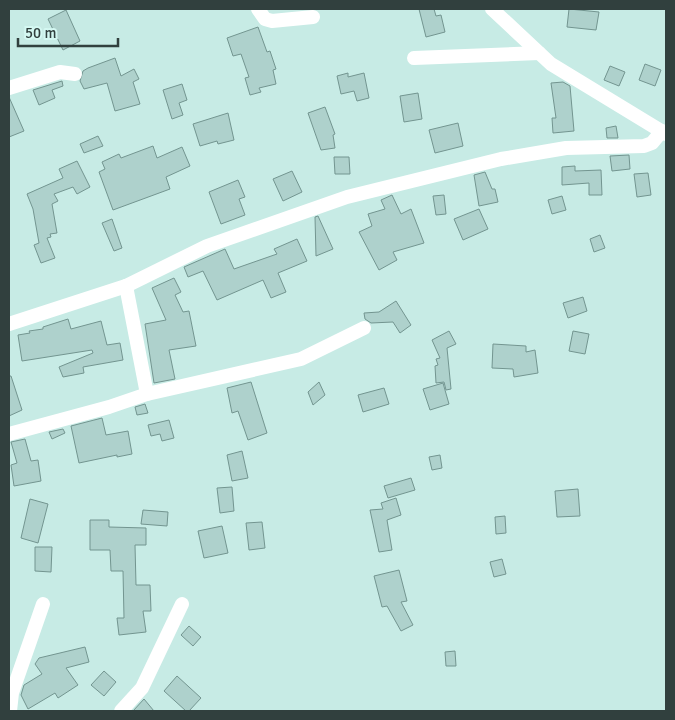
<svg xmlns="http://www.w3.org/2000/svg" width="675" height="720" font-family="Signika,sans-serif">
  <rect width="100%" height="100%" fill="#c7ebe5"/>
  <g fill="#aed1cc" stroke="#739590">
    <path d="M419,9H434L436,16L441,15L445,32L426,37Z"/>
    <path d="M569,9L599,12L596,30L567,27Z"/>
    <path d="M66,10L80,41L63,50L48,19Z"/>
    <path d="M258,27L267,52L270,51L276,69L273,70L276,84L259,88L261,92L250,95L245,78L249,77L241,54L233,56L227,38Z"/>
    <path d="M115,58L121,76L134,69L139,79L133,82L140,104L115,111L107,83L84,89L80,81L83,71L88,68Z"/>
    <path d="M645,64L661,70L655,86L639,80Z"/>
    <path d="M610,66L625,72L619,86L604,80Z"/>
    <path d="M348,73V77L364,73L369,98L357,101L354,91L341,94L337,76Z"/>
    <path d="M62,81L63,86L52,90L55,98L39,105L33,90Z"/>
    <path d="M563,82L570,86L574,131L553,133L552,118H556L551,83Z"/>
    <path d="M182,84L187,100L179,103L183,115L172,119L163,90Z"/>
    <path d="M418,93L422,119L404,122L400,96Z"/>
    <path d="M9,97L24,131L9,137Z"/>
    <path d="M325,107L335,134L333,135L335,148L321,150L308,113Z"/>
    <path d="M228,113L234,140L218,144L217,141L200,146L193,124Z"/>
    <path d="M458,123L463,146L435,153L429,130Z"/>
    <path d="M616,126L618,138H607L606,128Z"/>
    <path d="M98,136L103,146L84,153L80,144Z"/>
    <path d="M153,146L157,158L182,147L190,166L166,177L170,189L113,210L99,172L105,169L102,162L119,154L121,158Z"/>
    <path d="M629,155L630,169L612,171L610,156Z"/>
    <path d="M334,157H349L350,174H335Z"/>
    <path d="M77,161L90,187L77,194L73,187L54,194L58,201L52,204L57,233L50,234L51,237L47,238L55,258L41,263L34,245L39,243L33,209L27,194L63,178L59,169Z"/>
    <path d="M575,166V171L601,170L602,195H589V183L562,185V167Z"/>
    <path d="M292,171L302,192L283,201L273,179Z"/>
    <path d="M485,172L492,189H495L498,202L479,206L474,175Z"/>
    <path d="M648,173L651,195L637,197L634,174Z"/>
    <path d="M238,180L245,197L239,199L245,215L221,224L209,192Z"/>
    <path d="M392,195L401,214L411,209L424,243L393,252L397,260L379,270L359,232L372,226L368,214L385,209L381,200Z"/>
    <path d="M444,195L446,214L436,215L433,196Z"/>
    <path d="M562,196L566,210L552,214L548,200Z"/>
    <path d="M479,209L488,229L463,240L454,219Z"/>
    <path d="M318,216L333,249L316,256L315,217Z"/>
    <path d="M112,219L122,248L114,251L102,223Z"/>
    <path d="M600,235L605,248L594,252L590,239Z"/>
    <path d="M297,239L307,261L278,273L286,292L271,298L263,280L217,300L203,271L188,277L184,267L225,249L234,269L277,254L274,249Z"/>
    <path d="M174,278L181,292L175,295L183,312L189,311L196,346L169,350L175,379L154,383L145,324L166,320L152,288Z"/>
    <path d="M583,297L587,311L568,318L563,303Z"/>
    <path d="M396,301L411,325L400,333L393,322L371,323L365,319L364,313L379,312Z"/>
    <path d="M68,319L71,329L101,321L107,345L120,343L123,360L83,367L84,373L63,377L59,367L93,353L92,350L22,361L18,335L30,333L29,331L43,329V327Z"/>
    <path d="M449,331L456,344L447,348L451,389L446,390L444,382L436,383L435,366L438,365L436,359L440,358L432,340Z"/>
    <path d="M573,331L589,334L585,354L569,351Z"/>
    <path d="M493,344L526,346V352L535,350L538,373L514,377L513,369L492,368Z"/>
    <path d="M9,376H11L22,410L9,416Z"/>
    <path d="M251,382L267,433L248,440L238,411L232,413L227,388Z"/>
    <path d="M319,382L325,395L313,405L308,392Z"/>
    <path d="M443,383L449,404L430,410L423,389Z"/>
    <path d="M384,388L389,404L363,412L358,395Z"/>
    <path d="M145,404L148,413L137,415L135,407Z"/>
    <path d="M102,418L106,435L128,431L132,454L117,457V455L79,463L71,426Z"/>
    <path d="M169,420L174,438L162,441L160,434L151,436L148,425Z"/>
    <path d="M63,429L65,433L52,439L49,432Z"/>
    <path d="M25,439L31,461L38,460L41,481L14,486L11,465L17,463L11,442Z"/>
    <path d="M242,451L248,478L232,481L227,455Z"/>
    <path d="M440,455L442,468L432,470L429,457Z"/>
    <path d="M411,478L415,490L388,498L384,486Z"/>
    <path d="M232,487L234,511L220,513L217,488Z"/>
    <path d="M578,489L580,516L557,517L555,491Z"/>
    <path d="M396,498L401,515L387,520L392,550L379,552L370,510L383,509L381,503Z"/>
    <path d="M30,499L48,504L38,543L21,538Z"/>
    <path d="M143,510L168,512L167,526L141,524Z"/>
    <path d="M505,516L506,533L496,534L495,517Z"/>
    <path d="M90,520H109V527L146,528V545H135L136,585H150L151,611H143L146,632L119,635L117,618H124L123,571H111L110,550H90Z"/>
    <path d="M262,522L265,548L249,550L246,523Z"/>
    <path d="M222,526L228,553L204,558L198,531Z"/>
    <path d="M35,547H52L51,572L35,571Z"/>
    <path d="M502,559L506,574L494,577L490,562Z"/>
    <path d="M399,570L407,601L401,602L413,625L401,631L387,606L382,607L374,576Z"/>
    <path d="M189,626L201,637L193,646L181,635Z"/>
    <path d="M85,647L89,662L66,668L78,685L58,698L55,693L28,709L21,695L24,685L42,674L35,664L39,658Z"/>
    <path d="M455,651L456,666H446L445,652Z"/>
    <path d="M104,671L116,682L104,696L91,685Z"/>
    <path d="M177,676L201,698L189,711H186L164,691Z"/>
    <path d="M144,699L154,711H133Z"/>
  </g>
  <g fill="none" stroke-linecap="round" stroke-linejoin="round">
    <g stroke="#fff" stroke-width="14">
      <path d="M258,9L265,19L272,21L313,17"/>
      <path d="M492,9L551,64L666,134"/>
      <path d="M414,58L539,53"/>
      <path d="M9,88L60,72L75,74"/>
      <path d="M9,324L126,286"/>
      <path d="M147,394L126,286L207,246L347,197L501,159L566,148L644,146L652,143L662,131"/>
      <path d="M9,434L109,407L147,394L301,359L364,328"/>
      <path d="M10,711L12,693L43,604"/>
      <path d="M121,711L142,688L182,604"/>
    </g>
  </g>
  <rect width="675" height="720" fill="none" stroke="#31403e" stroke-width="20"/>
  <path d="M18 38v8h100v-8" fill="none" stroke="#31403e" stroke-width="2.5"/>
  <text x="25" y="38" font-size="15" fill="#31403e" stroke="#d4f8f2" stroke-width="4" paint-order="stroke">50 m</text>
</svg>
